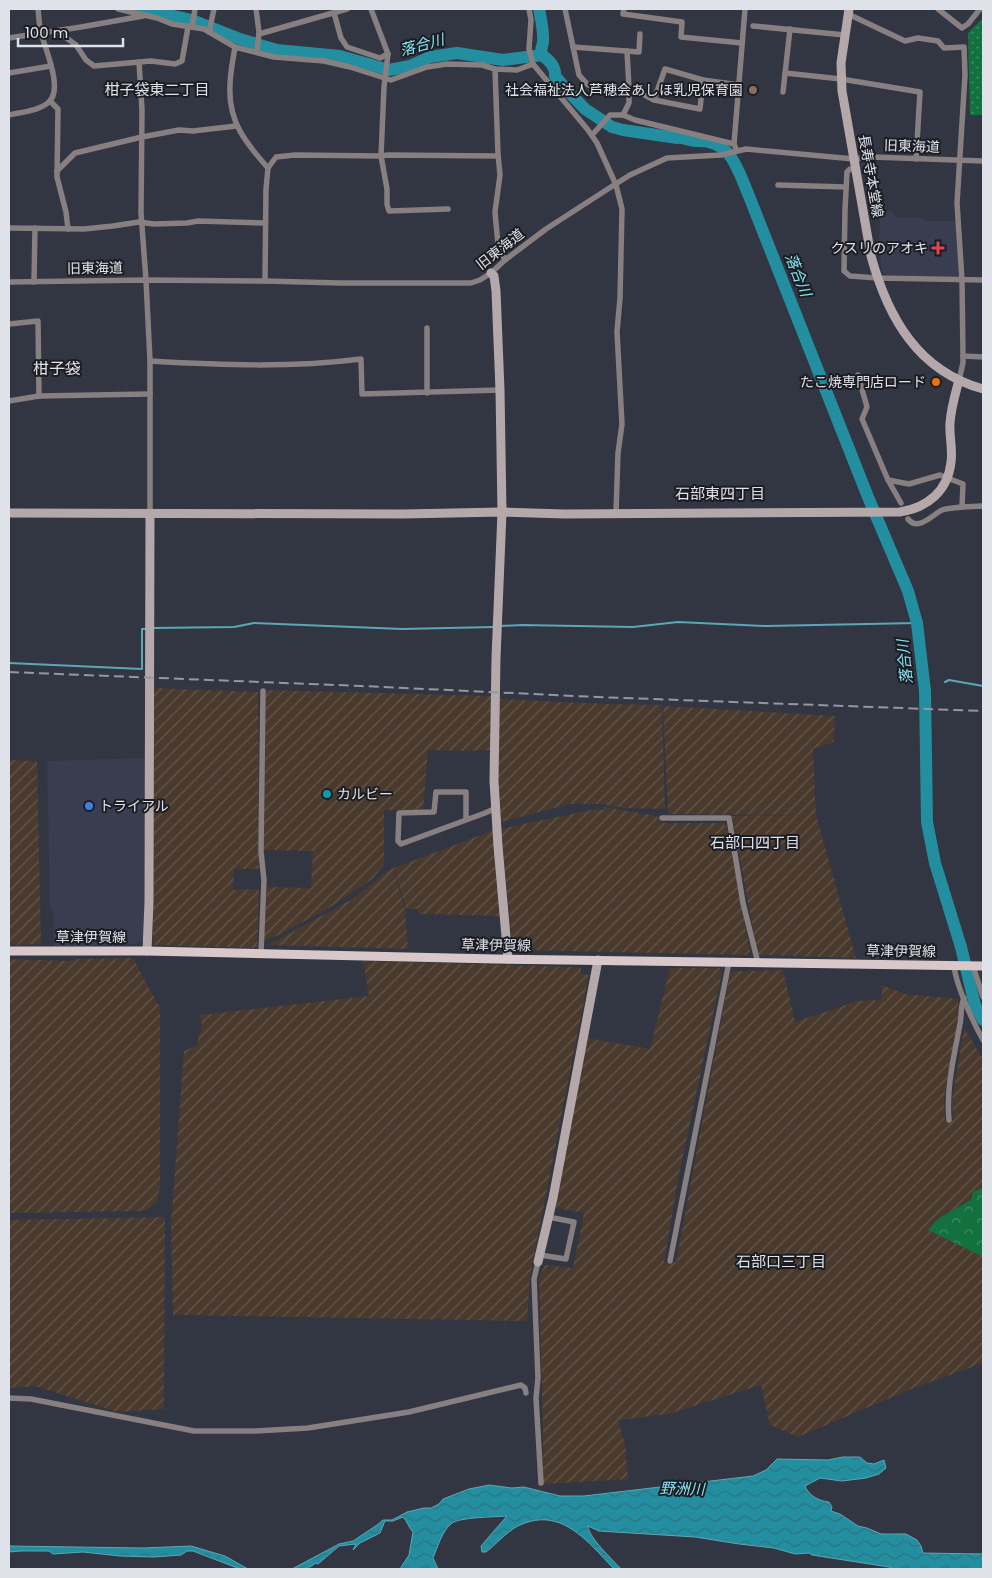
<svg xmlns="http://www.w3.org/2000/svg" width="992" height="1578" font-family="Poppins,'Noto Sans JP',sans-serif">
  <defs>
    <pattern id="industrial-furrows" width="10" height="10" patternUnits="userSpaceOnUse" patternTransform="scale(1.25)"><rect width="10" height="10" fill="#4a3a2e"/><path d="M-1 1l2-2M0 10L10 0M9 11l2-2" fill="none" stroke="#64564c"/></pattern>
    <pattern id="forest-crowns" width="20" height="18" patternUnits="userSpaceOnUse" patternTransform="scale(1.25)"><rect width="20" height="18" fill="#137140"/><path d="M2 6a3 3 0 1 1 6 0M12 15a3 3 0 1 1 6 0" fill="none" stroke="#408c65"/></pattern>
    <pattern id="park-dots" width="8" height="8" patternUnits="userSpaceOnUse" patternTransform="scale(1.25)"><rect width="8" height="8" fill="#137140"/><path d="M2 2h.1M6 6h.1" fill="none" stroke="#408c65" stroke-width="1.8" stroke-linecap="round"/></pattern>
    <pattern id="water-waves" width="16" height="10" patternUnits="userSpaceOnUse" patternTransform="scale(1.25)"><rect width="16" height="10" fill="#238e9f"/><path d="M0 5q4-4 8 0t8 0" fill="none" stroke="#2e7480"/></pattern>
  </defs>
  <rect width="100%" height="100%" fill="#323542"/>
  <g fill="#393d50">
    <path d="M880,211H892L894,217L923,218L924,221H956L959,278L887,275L883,273L879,253Z"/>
    <path d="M147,758L144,939L136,944L54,947L53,911L50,907L47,761Z"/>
  </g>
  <g fill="url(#industrial-furrows)">
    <path d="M157,688L258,692L259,869H234L233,890L259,889L257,948L153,945L154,690Z"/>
    <path d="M265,690L491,696L490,750L466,751L428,750L423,810H384V865L372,879L332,906L279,935L263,941L267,887L311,888L313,851L262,850Z"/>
    <path d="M499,699L606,704L662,705L665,809L624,808L599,804H570L501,822L498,772Z"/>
    <path d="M663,706L835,716L834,742L813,749L816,815L856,958L758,955L732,816L812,815L668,814Z"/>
    <path d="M9,760L37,761L41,944L9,945Z"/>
    <path d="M604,807L657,816L661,823H722L727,826L750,952L746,955L522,950L512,941L501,829L595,809L604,810Z"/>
    <path d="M494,830L501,916L419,914L418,909H406L394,868Z"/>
    <path d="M393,867L405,910L408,949L268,945L351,900Z"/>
    <path d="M133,958L146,983L160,1007V1186L157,1201L150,1208L143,1211L9,1213V959L68,961L77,959Z"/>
    <path d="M363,961L581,967V974L589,975L530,1276L527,1321L173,1315L171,1223L184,1051L196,1046L202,1026L200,1015L369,996Z"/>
    <path d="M670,968H720L722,972L679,1174L664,1263L676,1262L730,974L734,971L783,970L795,1022L857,1001L879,1000L882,997L881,985L906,994L958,999V1020L944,1097L945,1120H953L952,1101L964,1028L983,1059V1188L973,1192L971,1200L939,1218L928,1230L983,1257V1363L909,1390L798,1437L770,1425L761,1385L669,1414L618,1420L625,1445L628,1479L543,1484V1429L539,1277L545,1265L573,1268L584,1213L556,1208L587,1038L650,1049Z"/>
    <path d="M165,1217L164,1409L117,1412L35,1386L9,1388V1220Z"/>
  </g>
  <path fill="url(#forest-crowns)" d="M983,1188V1257L928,1230L939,1218L971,1200L973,1192Z"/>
  <path fill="url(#park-dots)" d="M983,18V115H970L968,33Z"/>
  <g fill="url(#water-waves)" stroke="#5ca7b6">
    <path d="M843,1457H860L867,1463L874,1464L884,1460L886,1468L879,1474L866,1478L842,1481L820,1478L805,1486C809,1496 819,1501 829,1502L832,1507L831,1511L840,1514L858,1526L867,1528L881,1534H906L917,1540L921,1546L923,1553L983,1554V1569H893L889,1567L812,1555L809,1553L795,1554L774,1548L739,1544L695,1537L599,1531L588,1526C589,1538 612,1559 621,1569H614C587,1541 560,1504 516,1527C506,1533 496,1544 486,1552H482L481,1546L507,1516C496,1517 461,1517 452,1523C442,1531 438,1546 433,1558L438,1569H400L409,1555L413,1532C408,1527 408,1522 403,1517L393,1521H385L380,1533L360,1543L353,1550L356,1544L339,1546L318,1564L316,1563L310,1567H307L304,1569H292L339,1544L353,1541L377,1525L383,1520H392L407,1512L424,1508H431L439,1504L443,1499L469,1489L489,1485L512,1488L524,1487L560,1496H584L753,1476L766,1470L777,1459L828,1460Z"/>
    <path d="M9,1546L143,1548L191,1546L225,1556L248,1569H240L193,1551H187L181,1555L154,1557L120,1556L83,1552L53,1554L49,1551H21L9,1552Z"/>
  </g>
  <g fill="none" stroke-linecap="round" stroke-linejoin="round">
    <g stroke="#5ca7b6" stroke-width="2">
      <path d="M501,626L522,625L633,627L678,622L766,626L917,623"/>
      <path d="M152,628L234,627L254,623L402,629L494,627"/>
      <path d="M9,663L142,669V629H147"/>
      <path d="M945,682L949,680L983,686"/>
    </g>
    <g stroke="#238e9f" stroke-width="12">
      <path d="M142,9L192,20L240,39L277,50L340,56L389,70L410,66L430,57L457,53L503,60L542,55C549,60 556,67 555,76L566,89L585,109L612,127L623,130L677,138C683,137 689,141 696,141C729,139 736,165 747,191L868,497L908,591L917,623L925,691L927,822L935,863L961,947L975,1005L983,1020"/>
      <path d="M539,9C541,19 544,32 543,42C542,48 540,49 542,55"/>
    </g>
    <g stroke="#877f80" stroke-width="5.5">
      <path d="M118,9L157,18L172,24L204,29L235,47L274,57L324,61L350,67L391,80L427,67L447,64L482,65L495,69L517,70L533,64"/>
      <path d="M256,9L259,32L257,52"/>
      <path d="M529,9L531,20L529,49L533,64L588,130L597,143L616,185L622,209L620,298L617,332L622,424L618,453L616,513"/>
      <path d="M565,9L579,75L588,85L601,87L632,88L654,100L700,109L703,80"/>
      <path d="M624,9L623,14L682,22L681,37L742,43"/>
      <path d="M938,9L962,28L968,24L980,9"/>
      <path d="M334,13L341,38L347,47L380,58L388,54"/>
      <path d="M848,14L905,41L918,38L938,41L944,48L964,47L965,75L957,203L962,280L963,356V363L959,380"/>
      <path d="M753,26L845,35"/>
      <path d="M192,27L195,9"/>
      <path d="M57,31L76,45L86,60L94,66L151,61L175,64L182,61L188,27"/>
      <path d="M209,32L214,9"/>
      <path d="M259,34L347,9"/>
      <path d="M9,38L81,27L143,16"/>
      <path d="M235,47C233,60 230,73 230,86C228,122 246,143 268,168L266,189L265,281"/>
      <path d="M573,47L639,52L640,34"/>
      <path d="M139,62L142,110L141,213L146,280L150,361V514"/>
      <path d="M495,69L498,154L500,175L495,212L498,245L505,260"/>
      <path d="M9,73L51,66"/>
      <path d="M785,73L841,79L920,92L916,159"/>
      <path d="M783,92L790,29"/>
      <path d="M654,100L665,69L703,80L739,85"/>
      <path d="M50,101L58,109L57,177L66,212L68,229"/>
      <path d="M9,115C21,112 39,111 49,102C63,89 46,51 42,36C39,27 39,18 38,9"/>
      <path d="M623,115L635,120L734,144"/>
      <path d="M592,135L610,115H623L629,103V88L627,51"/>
      <path d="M737,151L734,144L745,9"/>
      <path d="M268,168L276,157L295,155L381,156L384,87L388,54L371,9"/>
      <path d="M856,169H850L847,172L845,210L844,271L850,276L877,278L983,280"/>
      <path d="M57,171L75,153L142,137L179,130L193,131L236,126"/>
      <path d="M778,185L846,187"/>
      <path d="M448,209L389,211L387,204V189L381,156L388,155L498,156"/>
      <path d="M9,228L84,229L113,226L139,222L154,224L187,223L198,221L265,223"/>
      <path d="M9,282L146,280L265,281L340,283H471L480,280L491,273L505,260L546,229L614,185L630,175L667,158L721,155L746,149L854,159L872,157L983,161"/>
      <path d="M34,282L35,228"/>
      <path d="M9,324L38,321L39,396"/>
      <path d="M963,356L983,357"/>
      <path d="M150,361C220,365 291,368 361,359L362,394L500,390"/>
      <path d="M858,375L867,407L862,419L888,480L909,484L940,475L963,484L962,507L983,506"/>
      <path d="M427,393V328"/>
      <path d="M9,401L39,396L150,394"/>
      <path d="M888,480L901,503"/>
      <path d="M908,519C918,532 932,515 942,510C948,508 956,508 962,507"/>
      <path d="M662,818H729L743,903L758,963"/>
      <path d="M466,820V792H436L434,812L399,813L398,841L401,844L485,813L496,808"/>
      <path d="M261,953L264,880L261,852L263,691"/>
      <path d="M954,966C956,985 973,1022 983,1040"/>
      <path d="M973,966L983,997"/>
      <path d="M949,1120C946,1088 954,1056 960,1024C962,1015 960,1007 964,998"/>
      <path d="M540,1255L566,1259L574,1222L548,1217"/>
      <path d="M670,1261L729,962"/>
      <path d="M538,1262L534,1279L538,1378L536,1398L541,1483"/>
      <path d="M9,1398L31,1399L194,1431H256L308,1428L409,1412L521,1385L525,1388L526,1393"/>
    </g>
    <g stroke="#b5a8aa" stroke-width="9">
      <path d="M849,9L841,63L842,91L871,256C888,318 918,371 983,389"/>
      <path d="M491,273L494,276L496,291L500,390L502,512L496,658L494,781L498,846L508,959"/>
      <path d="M9,513L403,514L502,512L564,514L900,512C927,508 948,491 951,462C953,449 949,436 950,423C951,408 955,395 959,380"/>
      <path d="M147,951L149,902L150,514"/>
      <path d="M538,1262L553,1198L598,960"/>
    </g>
    <path stroke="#d9c8ca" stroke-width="9" d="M9,951H147L495,959L983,966"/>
    <path stroke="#9497a1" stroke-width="2" stroke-dasharray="10 5" stroke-linecap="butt" d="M9,672L361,686L597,697L983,711"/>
  </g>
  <circle fill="#8d6e63" stroke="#1b1d23" stroke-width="2" cx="753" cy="90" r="5"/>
  <path fill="#e0444e" stroke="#1b1d23" stroke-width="2" d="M935.5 240.5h5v5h5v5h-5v5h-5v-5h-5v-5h5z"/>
  <circle fill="#e8710a" stroke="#1b1d23" stroke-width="2" cx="936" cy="382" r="5"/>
  <circle fill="#0f9aa8" stroke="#1b1d23" stroke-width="2" cx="327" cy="794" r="5"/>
  <circle fill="#3f7fe0" stroke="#1b1d23" stroke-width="2" cx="89" cy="806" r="5"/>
  <g text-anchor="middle" stroke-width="4" stroke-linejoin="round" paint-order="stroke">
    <g font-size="14" fill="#e0e2ea" stroke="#1b1d23" text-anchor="end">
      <text x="743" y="95">社会福祉法人芦穂会あしほ乳児保育園</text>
      <text x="928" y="253">クスリのアオキ</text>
      <text x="926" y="387">たこ焼専門店ロード</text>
      <text x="337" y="799" text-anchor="start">カルビー</text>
      <text x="99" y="811" text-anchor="start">トライアル</text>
    </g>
    <g font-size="14" fill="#e0e2ea" stroke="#1b1d23">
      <text transform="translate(912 146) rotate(2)" y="5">旧東海道</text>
      <text transform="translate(871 176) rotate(80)" y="5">長寿寺本堂線</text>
      <text transform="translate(500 249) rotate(-38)" y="5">旧東海道</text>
      <text transform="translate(95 268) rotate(-1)" y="5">旧東海道</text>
      <text x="91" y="942">草津伊賀線</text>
      <text transform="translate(496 945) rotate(1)" y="5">草津伊賀線</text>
      <text transform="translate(901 951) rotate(1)" y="5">草津伊賀線</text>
    </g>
    <g font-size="15" font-style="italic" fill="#8ae4f5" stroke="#1b1d23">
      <text transform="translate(422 45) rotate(-15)" y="5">落合川</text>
      <text transform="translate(798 275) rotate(68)" y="5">落合川</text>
      <text transform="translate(905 662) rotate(-96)" y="5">落合川</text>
      <text transform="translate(682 1489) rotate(1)" y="5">野洲川</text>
    </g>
    <g font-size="15" fill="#e0e2ea" stroke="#1b1d23">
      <text x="157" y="95">柑子袋東二丁目</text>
      <text x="720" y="499">石部東四丁目</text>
      <text x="755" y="848">石部口四丁目</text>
      <text x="781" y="1267">石部口三丁目</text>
    </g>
    <g font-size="16" fill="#e0e2ea" stroke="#1b1d23">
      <text x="57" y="374">柑子袋</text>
    </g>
  </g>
  <rect width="992" height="1578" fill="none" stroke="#e0e2ea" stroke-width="20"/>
  <path d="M18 38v8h105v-8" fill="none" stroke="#e0e2ea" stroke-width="2.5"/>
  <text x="25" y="38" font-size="15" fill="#e0e2ea" stroke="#1b1d23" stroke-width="4" paint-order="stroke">100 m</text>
</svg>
